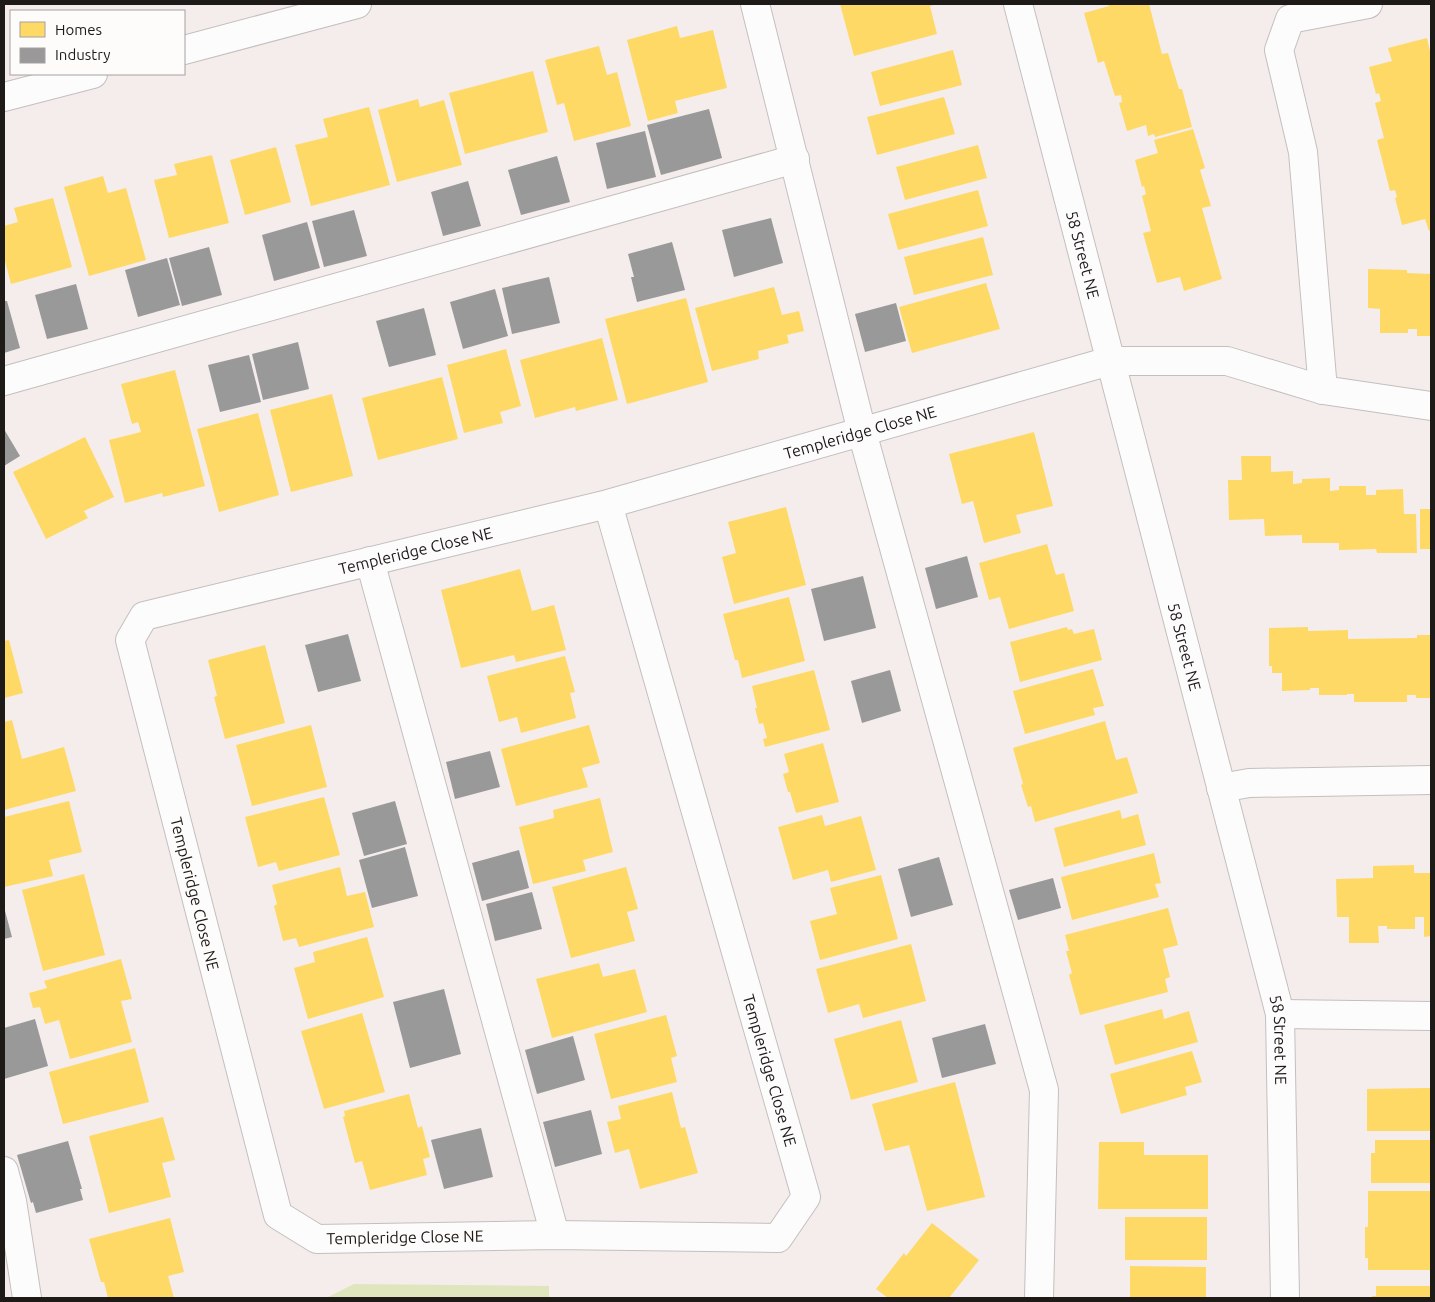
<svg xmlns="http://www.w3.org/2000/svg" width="1435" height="1302" font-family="Ubuntu,sans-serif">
  <rect width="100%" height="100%" fill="#f4edec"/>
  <path fill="#dfe6bd" d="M354,1284L549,1286V1298H321L328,1297Z"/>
  <g fill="#ffd966">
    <path d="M840,4H937L930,6L937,34L854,56Z"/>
    <path d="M1108,4H1149L1162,54L1168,53L1179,89H1182L1192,127L1155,137L1154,134L1148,136L1146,125L1127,131L1119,103L1122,102L1121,95L1115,96L1104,61L1098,63L1084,13L1109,6Z"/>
    <path d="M677,26L680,38L713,30L727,88L675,101L678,113L648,121L627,40Z"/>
    <path d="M1427,38L1431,56V230L1429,231L1425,219L1402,225L1395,198L1397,197L1395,190L1390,191L1377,140L1384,138L1375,103L1381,101L1379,93L1376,94L1369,67L1392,61L1388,48Z"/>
    <path d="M599,46L607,75L617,72L631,126L574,141L564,103L557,105L545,60Z"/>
    <path d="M953,50L962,85L880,106L871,72Z"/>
    <path d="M533,71L548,132L465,154L449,93Z"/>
    <path d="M944,97L955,134L877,155L867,117Z"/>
    <path d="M418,99L420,107L444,100L462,165L397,182L378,110Z"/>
    <path d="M369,107L390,185L311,206L295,145L328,137L323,119Z"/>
    <path d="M1193,129L1205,168L1200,170L1211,206L1202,208L1222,279L1184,291L1180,277L1157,283L1143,233L1151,231L1142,196L1146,194L1144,186L1142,187L1135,160L1158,153L1154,140Z"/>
    <path d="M978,145L987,178L905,200L896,167Z"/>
    <path d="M276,147L291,202L245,215L230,160Z"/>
    <path d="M212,155L229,223L169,238L154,180L177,175L174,164Z"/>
    <path d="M103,176L108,193L126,188L146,260L89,276L64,187Z"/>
    <path d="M978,190L988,226L898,250L888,214Z"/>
    <path d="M53,198L72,267L11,284L4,257V226L18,222L14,208Z"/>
    <path d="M983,237L993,275L914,295L904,257Z"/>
    <path d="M1368,269L1407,270V273L1431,274V336H1417V329H1408V333H1380V309L1368,308Z"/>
    <path d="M986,283L1000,329L912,353L899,307Z"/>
    <path d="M774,287L782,315L799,311L804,331L787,335L789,343L758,351L759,359L712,371L695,308Z"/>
    <path d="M686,298L708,382L627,404L605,319Z"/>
    <path d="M602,338L618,400L576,411L575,407L535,418L520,360Z"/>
    <path d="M506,349L521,406L500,412L503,423L464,433L447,365Z"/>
    <path d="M175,370L205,486L163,497L162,493L125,503L109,440L141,432L138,422L132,424L121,384Z"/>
    <path d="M442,377L458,439L378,460L362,398Z"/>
    <path d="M332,394L353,476L291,492L270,410Z"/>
    <path d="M258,413L279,495L219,512L197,429Z"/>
    <path d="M1034,432L1053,506L1016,515L1021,533L984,543L973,501L962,504L949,454Z"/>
    <path d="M85,437L114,497L84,511L88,518L46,539L13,472Z"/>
    <path d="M1241,456H1271V472L1293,471V484L1302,483V479L1330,478V491L1339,490V486H1366V495H1376V490L1403,489L1404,514H1416L1417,553H1377L1376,549L1339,550V543H1302V535L1265,536L1264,519L1229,520L1228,480H1242Z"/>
    <path d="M786,507L806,585L734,604L722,557L736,553L728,522Z"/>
    <rect x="1420" y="509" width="11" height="40"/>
    <path d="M1047,544L1056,575L1064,573L1074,611L1009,629L1000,597L989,600L979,563Z"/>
    <path d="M520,569L532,611L554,605L566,650L516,662L514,655L461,668L441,590Z"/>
    <path d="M789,597L805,661L742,678L738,660H735L723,614Z"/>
    <path d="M1067,627L1068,630L1072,629L1074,634L1094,629L1102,660L1020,682L1010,642Z"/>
    <path d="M1308,627V631L1348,630V639L1417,638V635H1431V698H1416V695H1407V702H1354V694H1347V695H1319V688H1310V690L1282,691V673H1272V666H1269V628Z"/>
    <path d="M9,640L23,693L4,698V641Z"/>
    <path d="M265,645L285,723L225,739L214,697L217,696L208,660Z"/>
    <path d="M565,656L575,692L570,693L576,718L521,733L517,717L499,722L487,676Z"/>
    <path d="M1093,669L1104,706L1093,708L1095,715L1025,734L1013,691Z"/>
    <path d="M814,670L830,730L765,747L763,739L767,738L763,723L759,724L755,708H757L752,686Z"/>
    <path d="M12,720L22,759L64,747L76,791L4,810V722Z"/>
    <path d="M1105,721L1116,760L1127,757L1138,793L1035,822L1031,806L1028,807L1021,785L1023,784L1013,748Z"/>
    <path d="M311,725L327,787L252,806L236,745Z"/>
    <path d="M589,725L600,763L582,768L588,787L516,806L501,749Z"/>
    <path d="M823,743L839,802L796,813L790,792H788L783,774L789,772L784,754Z"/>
    <path d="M324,797L340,855L279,871L276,862L258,867L245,817Z"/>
    <path d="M600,798L613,852L583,860L586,871L533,884L519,827L554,818L553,810Z"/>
    <path d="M69,801L82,852L49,860L53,876L4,887V817Z"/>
    <path d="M1120,810L1122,819L1138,814L1146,845L1064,867L1054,828Z"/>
    <path d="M822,815L825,826L861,816L876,870L831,882L828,870L793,880L778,827Z"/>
    <path d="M1154,853L1161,883L1155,884L1159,897L1072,920L1061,877Z"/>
    <path d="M1414,865V873H1431V936L1424,937V917H1415V929H1387V926H1378L1379,943H1349V917H1337L1336,879L1373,878V866Z"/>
    <path d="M340,867L347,896L365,892L374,927L299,947L296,938L283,941L274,906L277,904L272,885Z"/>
    <path d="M626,867L638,909L627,912L635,941L571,958L552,887Z"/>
    <path d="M84,874L105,955L43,971L22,890Z"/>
    <path d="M881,875L898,939L820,960L810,921L837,914L830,888Z"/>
    <path d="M1168,908L1178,945L1163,949L1170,977L1165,979L1168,992L1080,1015L1069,975L1072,973L1066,951H1069L1065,935Z"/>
    <path d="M367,937L384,997L308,1019L294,968L315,962L313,952Z"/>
    <path d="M911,944L926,1001L863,1018L859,1004L828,1013L816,969Z"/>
    <path d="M121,959L132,999L121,1001L132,1042L70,1059L59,1020L45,1024L40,1007L33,1008L29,993L47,988L44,981Z"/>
    <path d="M599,963L603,977L635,969L647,1012L552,1038L536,979Z"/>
    <path d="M1162,1009L1164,1019L1189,1011L1198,1042L1115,1065L1104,1025Z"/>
    <path d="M362,1013L385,1092L324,1109L301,1031Z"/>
    <path d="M666,1015L677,1056L671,1058L677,1082L611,1099L594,1034Z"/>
    <path d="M901,1020L918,1082L851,1100L834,1039Z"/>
    <path d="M135,1048L149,1102L63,1124L49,1072Z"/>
    <path d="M1192,1051L1202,1082L1185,1087L1187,1095L1121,1114L1110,1074Z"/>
    <path d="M955,1082L985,1197L927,1211L909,1145L885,1151L872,1104Z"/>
    <path d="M1423,1088H1431V1131H1367V1089Z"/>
    <path d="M672,1092L681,1128L685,1127L698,1173L640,1189L629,1149L615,1153L607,1122L621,1119L618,1106Z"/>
    <path d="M409,1094L418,1128L422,1126L430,1157L423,1159L427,1175L370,1190L362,1161L355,1163L343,1117L345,1116L344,1111Z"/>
    <path d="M163,1117L175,1160L162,1163L171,1197L109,1213L89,1136Z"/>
    <path d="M1375,1140H1431V1183H1371V1153H1375Z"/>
    <path d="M1099,1142H1144V1155H1208V1209H1098Z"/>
    <path d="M1368,1191H1431V1270H1368V1258H1365V1227H1368Z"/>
    <rect x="1125" y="1217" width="82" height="43"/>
    <path d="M170,1218L184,1272L168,1276L174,1298H108L104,1282H101L100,1279L89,1239Z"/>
    <path d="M932,1223L979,1260L949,1298H888L876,1289L904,1253L906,1256Z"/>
    <path d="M1130,1266L1206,1267V1298H1130Z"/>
    <path d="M1376,1286H1431V1298H1372V1296H1376Z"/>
  </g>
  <g fill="#999">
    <path d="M709,109L722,158L661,175L647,125Z"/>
    <path d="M645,131L656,177L607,189L596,143Z"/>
    <path d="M557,156L570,202L521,215L508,170Z"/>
    <path d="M468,181L481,226L443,236L431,192Z"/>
    <path d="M354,210L367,256L324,267L312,221Z"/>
    <path d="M771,218L783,263L734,277L722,230Z"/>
    <path d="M307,222L320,268L274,281L262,235Z"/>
    <path d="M672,242L685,290L637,302L631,277H634L628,254Z"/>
    <path d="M209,247L222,295L182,306L169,258Z"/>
    <path d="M167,258L180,305L138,317L125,270Z"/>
    <path d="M549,277L560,323L512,334L502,288Z"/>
    <path d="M76,284L88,329L47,339L35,295Z"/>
    <path d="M495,289L508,336L463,349L450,302Z"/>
    <path d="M4,301H7L20,348L4,353Z"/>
    <path d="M896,303L906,341L865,352L855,314Z"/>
    <path d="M424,308L436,355L389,367L376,321Z"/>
    <path d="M298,342L309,389L263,400L252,354Z"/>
    <path d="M249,355L261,402L220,412L208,365Z"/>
    <path d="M4,429L20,456L4,466Z"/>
    <path d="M967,556L978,597L936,609L925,568Z"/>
    <path d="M863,576L876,628L824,641L811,589Z"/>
    <path d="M348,634L361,681L318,692L305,645Z"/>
    <path d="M890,670L901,711L862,723L851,681Z"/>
    <path d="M490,751L500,787L455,799L446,762Z"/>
    <path d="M395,801L407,844L364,856L352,813Z"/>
    <path d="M405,847L418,896L372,908L359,860Z"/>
    <path d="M519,850L529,888L482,901L472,863Z"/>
    <path d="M939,857L953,905L911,917L898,869Z"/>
    <path d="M1053,878L1061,908L1018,920L1009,890Z"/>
    <path d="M532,892L542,929L495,941L486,904Z"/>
    <path d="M4,907L12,937L4,939Z"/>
    <path d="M444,989L461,1054L410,1068L393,1002Z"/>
    <path d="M35,1019L48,1066L4,1079V1028Z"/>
    <path d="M985,1024L996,1064L942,1078L932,1038Z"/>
    <path d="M573,1036L585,1080L537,1094L525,1050Z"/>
    <path d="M591,1110L602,1154L555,1167L543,1122Z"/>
    <path d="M481,1128L493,1177L444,1189L431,1140Z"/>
    <path d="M68,1141L82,1189H80L83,1200L36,1213L33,1202L31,1203L17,1155Z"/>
  </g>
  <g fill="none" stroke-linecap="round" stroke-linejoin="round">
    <defs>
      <g id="minor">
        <path d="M755,4L862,432L1044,1090L1039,1298"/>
        <path id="s1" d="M1018,4L1280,1014L1285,1298"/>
        <path d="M184,50L357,4"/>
        <path d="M4,97L93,74"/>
        <path d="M4,381L795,159"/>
        <path d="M1323,390L1303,152L1279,50L1290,19L1368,4"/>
        <path id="s2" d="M608,504L806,1197L778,1238L555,1235L317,1239L278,1215L130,640L144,616L608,504L1110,361H1227L1323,390L1431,406"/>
        <path d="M370,561L555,1235"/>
        <path d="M1221,788L1249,783L1431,780"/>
        <path d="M1280,1014L1431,1016"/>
        <path d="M4,1171L12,1201L27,1298"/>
      </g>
    </defs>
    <use href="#minor" stroke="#c4bfbe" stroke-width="30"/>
    <use href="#minor" stroke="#fdfcfc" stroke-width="28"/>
  </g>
  <g text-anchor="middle" stroke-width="5" stroke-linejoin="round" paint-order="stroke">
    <g font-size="16" fill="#1d1a18" stroke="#fefcfb">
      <text dy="6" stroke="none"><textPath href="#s1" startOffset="259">58 Street NE</textPath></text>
      <text dy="6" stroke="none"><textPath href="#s2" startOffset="2638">Templeridge Close NE</textPath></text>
      <text dy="6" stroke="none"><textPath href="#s2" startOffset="2178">Templeridge Close NE</textPath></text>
      <text dy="6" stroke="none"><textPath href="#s1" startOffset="664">58 Street NE</textPath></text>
      <text transform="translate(195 894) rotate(76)" y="6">Templeridge Close NE</text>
      <text dy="6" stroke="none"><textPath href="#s1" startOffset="1069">58 Street NE</textPath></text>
      <text dy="6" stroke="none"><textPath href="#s2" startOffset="589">Templeridge Close NE</textPath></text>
      <text transform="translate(405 1237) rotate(-1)" y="6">Templeridge Close NE</text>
    </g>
  </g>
  <rect width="1435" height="1302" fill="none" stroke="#1d1a18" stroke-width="10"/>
  <rect x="10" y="10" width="175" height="65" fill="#fefcfb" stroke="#a4a2a0"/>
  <rect x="20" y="22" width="25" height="15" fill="#ffd966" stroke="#a4a2a0"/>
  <text x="55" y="35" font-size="15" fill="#1d1a18">Homes</text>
  <rect x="20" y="48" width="25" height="15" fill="#999999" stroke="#a4a2a0"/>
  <text x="55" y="60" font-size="15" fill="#1d1a18">Industry</text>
</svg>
